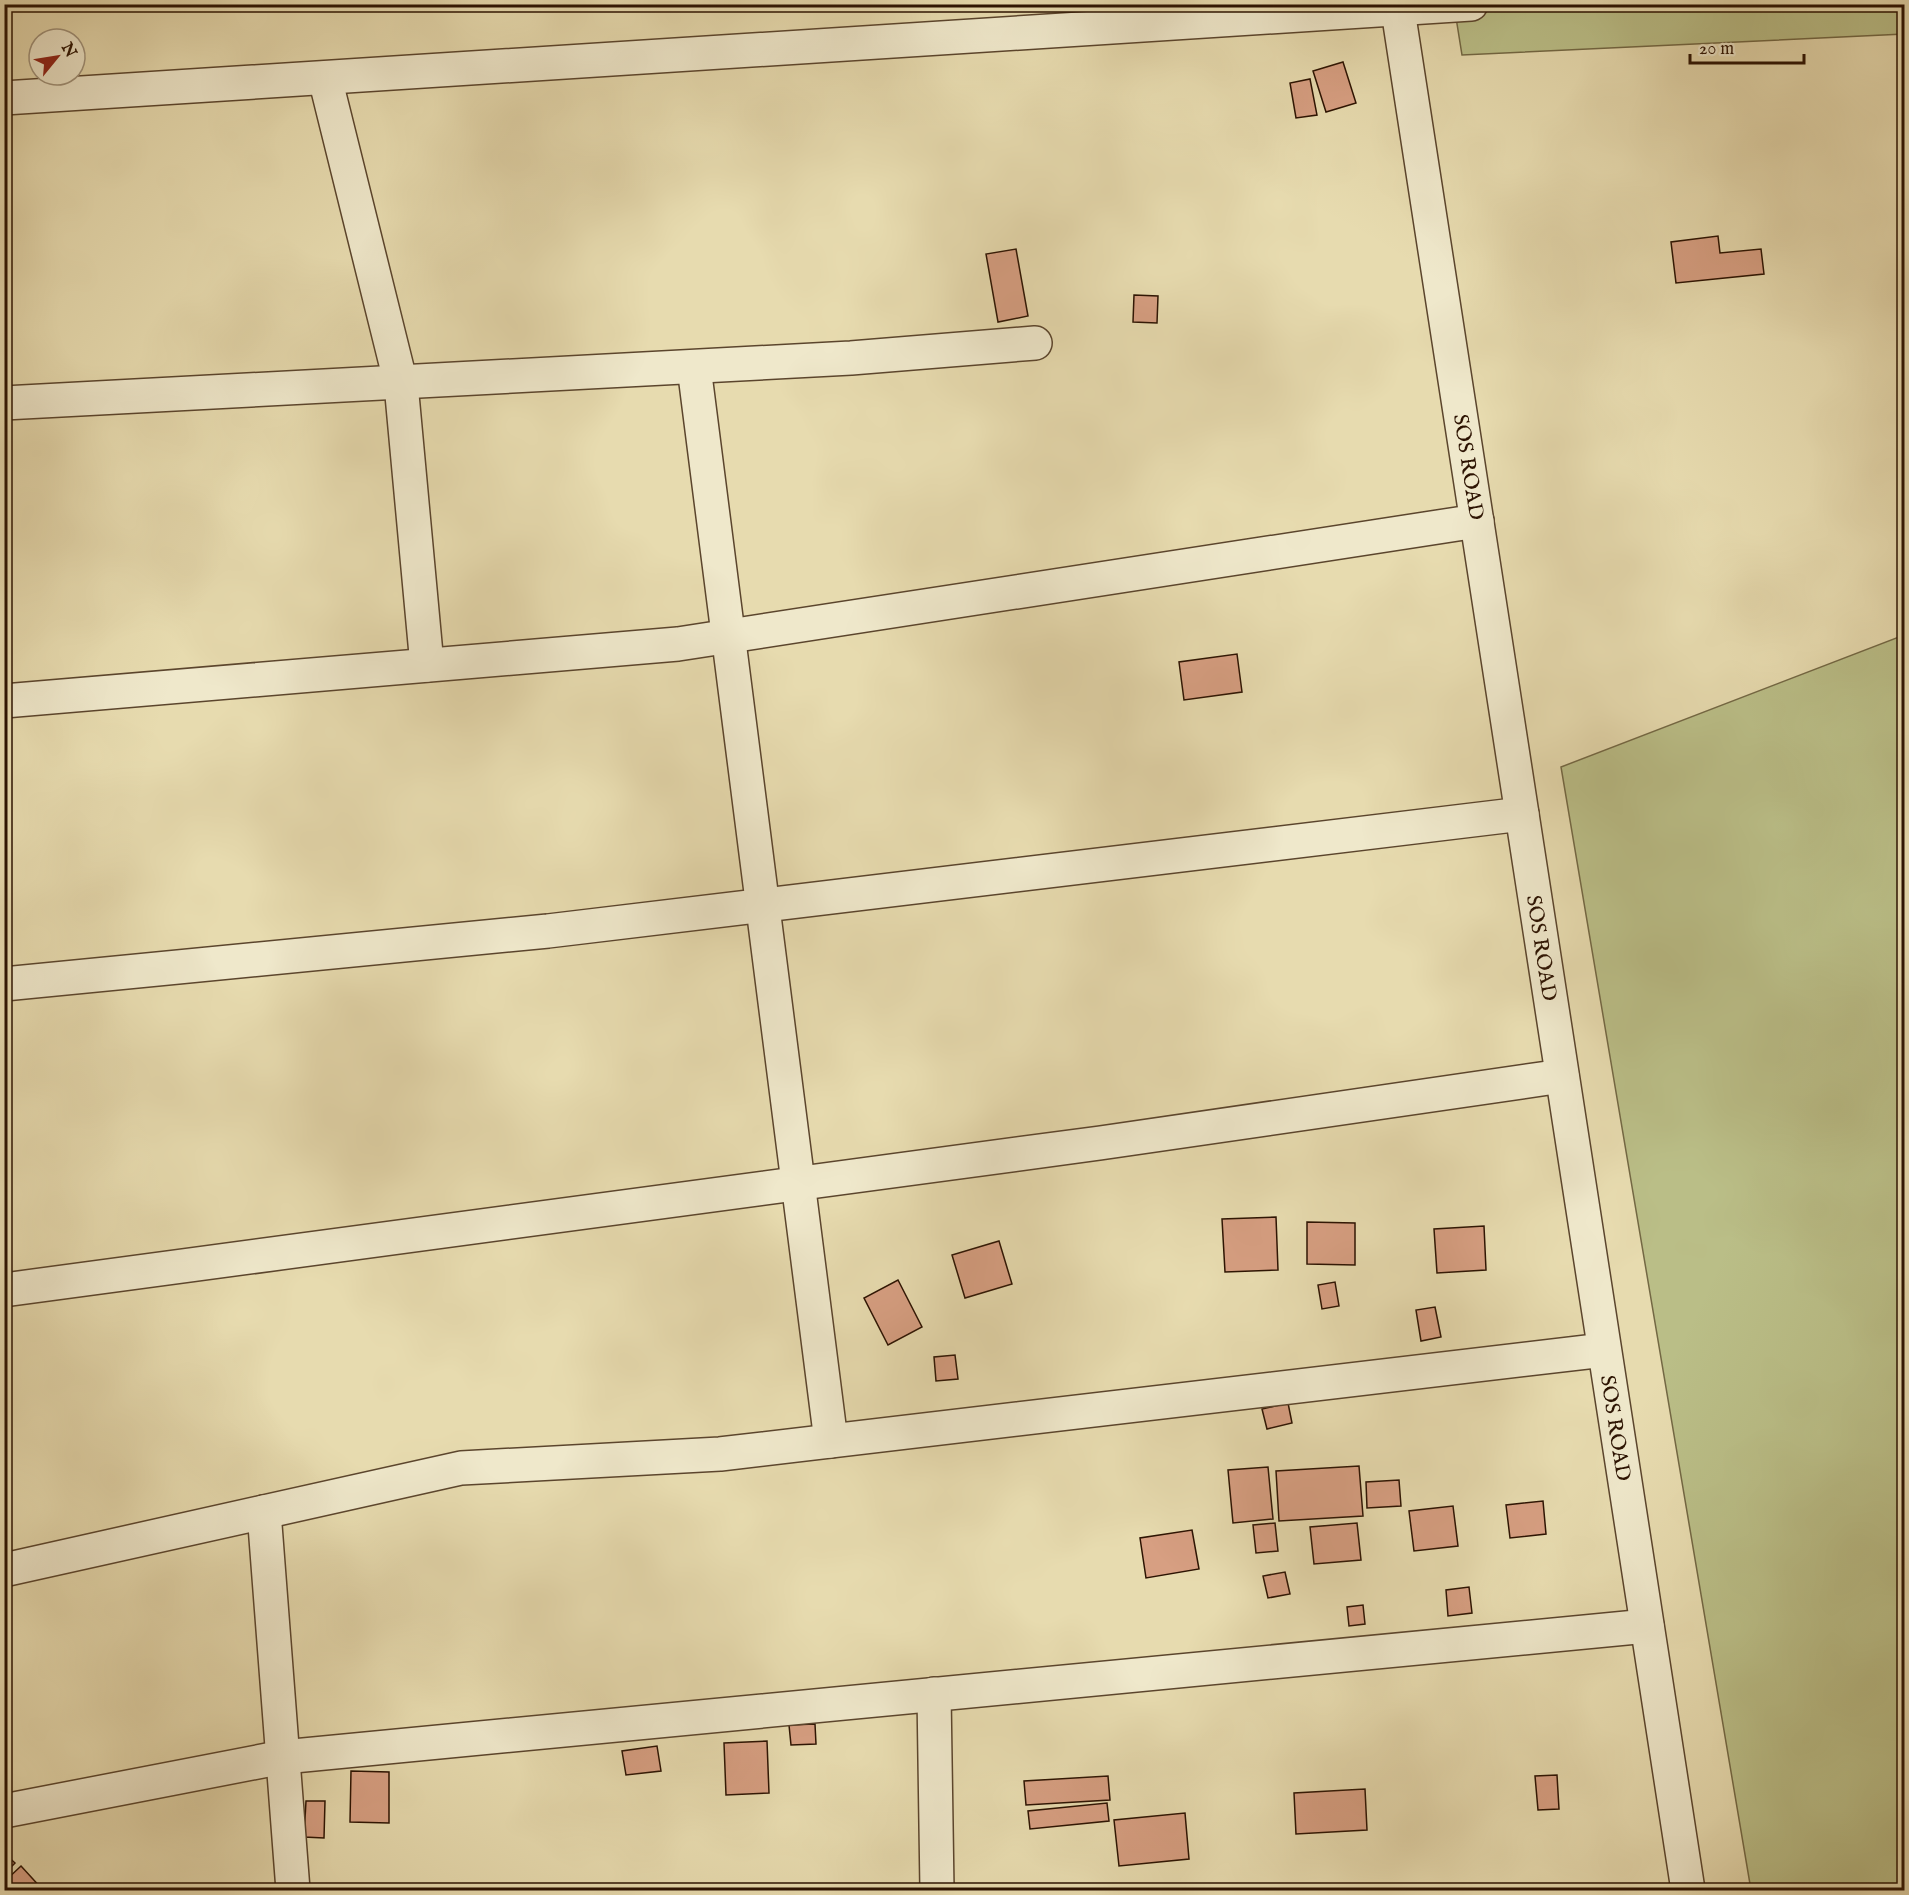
<svg xmlns="http://www.w3.org/2000/svg" width="1909" height="1895" font-family="'IM FELL English',serif">
  <rect width="100%" height="100%" fill="#e7dbaf"/>
  <filter id="stains"><feTurbulence type="fractalNoise" baseFrequency=".00333" numOctaves="4"/><feColorMatrix values="0 0 0 0 .2 0 0 0 0 .09 0 0 0 0 .02 0 0 0 .5 -.17"/></filter>
  <radialGradient id="worn" r=".72"><stop offset=".6" stop-color="#630" stop-opacity="0"/><stop offset="1" stop-color="#630" stop-opacity=".3"/></radialGradient>
  <g fill="#babe87" stroke="#736844" stroke-width="1.5">
    <path d="M1454,5H1904V34L1462,55Z"/>
    <path d="M1904,635V1890H1751L1561,767Z"/>
  </g>
  <g fill="#d79f82" stroke="#2c1302" stroke-width="1.5">
    <path d="M1343,62L1356,103L1326,112L1313,71Z"/>
    <path d="M1310,79L1317,115L1296,118L1290,83Z"/>
    <path d="M1718,236L1720,253L1761,249L1764,274L1676,283L1671,242Z"/>
    <path d="M1016,249L1028,316L998,322L986,254Z"/>
    <path d="M1134,295L1158,296L1157,323L1133,322Z"/>
    <path d="M1237,654L1242,692L1184,700L1179,662Z"/>
    <path d="M1276,1217L1278,1270L1225,1272L1222,1219Z"/>
    <path d="M1307,1222L1355,1223V1265L1307,1264Z"/>
    <path d="M1484,1226L1486,1270L1437,1273L1434,1229Z"/>
    <path d="M999,1241L1012,1284L965,1298L952,1255Z"/>
    <path d="M898,1280L922,1327L888,1345L864,1298Z"/>
    <path d="M1335,1282L1339,1306L1322,1309L1318,1285Z"/>
    <path d="M1435,1307L1441,1337L1421,1341L1416,1310Z"/>
    <path d="M955,1355L958,1379L936,1381L934,1357Z"/>
    <path d="M1288,1403L1292,1423L1267,1429L1262,1409Z"/>
    <path d="M1359,1466L1363,1516L1279,1521L1276,1471Z"/>
    <path d="M1268,1467L1273,1519L1233,1523L1228,1470Z"/>
    <path d="M1399,1480L1401,1506L1367,1508L1366,1482Z"/>
    <path d="M1543,1501L1546,1534L1510,1538L1506,1505Z"/>
    <path d="M1453,1506L1458,1546L1414,1551L1409,1511Z"/>
    <path d="M1275,1523L1278,1551L1256,1553L1253,1525Z"/>
    <path d="M1357,1523L1361,1560L1314,1564L1310,1527Z"/>
    <path d="M1192,1530L1199,1569L1146,1578L1140,1538Z"/>
    <path d="M1285,1572L1290,1594L1268,1598L1263,1576Z"/>
    <path d="M1469,1587L1472,1613L1448,1616L1446,1590Z"/>
    <path d="M1363,1605L1365,1624L1349,1626L1347,1607Z"/>
    <path d="M815,1724L816,1744L791,1745L789,1725Z"/>
    <path d="M767,1741L769,1793L726,1795L724,1743Z"/>
    <path d="M657,1746L661,1771L626,1775L622,1751Z"/>
    <path d="M351,1771L389,1772V1823L350,1822Z"/>
    <path d="M1557,1775L1559,1809L1538,1810L1535,1776Z"/>
    <path d="M1108,1776L1110,1800L1026,1805L1024,1781Z"/>
    <path d="M1365,1789L1367,1830L1296,1834L1294,1793Z"/>
    <path d="M306,1801H325L324,1838L304,1837Z"/>
    <path d="M1107,1803L1109,1821L1030,1829L1028,1811Z"/>
    <path d="M1185,1813L1189,1859L1119,1866L1114,1820Z"/>
    <path d="M4,1853L15,1863L4,1874Z"/>
    <path d="M21,1866L43,1890H4V1882Z"/>
  </g>
  <g fill="none" stroke-linecap="round" stroke-linejoin="round">
    <defs>
      <g id="minor">
        <path d="M325,78L401,384L427,665"/>
        <path d="M4,98L1471,4"/>
        <path d="M694,367L831,1441"/>
        <path d="M4,403L851,358L1035,343"/>
        <path d="M4,701L678,644L1477,521"/>
        <path d="M4,984L548,931L1522,814"/>
        <path d="M4,1290L1100,1143L1562,1076"/>
        <path d="M264,1512L293,1890"/>
        <path d="M4,1570L461,1468L720,1454L1604,1350"/>
        <path d="M934,1694L937,1890"/>
        <path d="M4,1811L283,1757L1647,1626"/>
      </g>
      <path id="tertiary" d="M1397,4L1688,1890"/>
    </defs>
    <use href="#minor" stroke="#5b452d" stroke-width="36"/>
    <use href="#tertiary" stroke="#5b452d" stroke-width="36"/>
    <use href="#minor" stroke="#efe8cb" stroke-width="33"/>
    <use href="#tertiary" stroke="#efe8cb" stroke-width="33"/>
  </g>
  <g text-anchor="middle" stroke-width="6" stroke-linejoin="round" paint-order="stroke">
    <g font-size="21" fill="#2c1302" stroke="#efe8cb">
      <text transform="translate(1469 467) rotate(81)" y="7">SOS ROAD</text>
      <text transform="translate(1542 948) rotate(81)" y="7">SOS ROAD</text>
      <text transform="translate(1616 1428) rotate(81)" y="7">SOS ROAD</text>
    </g>
  </g>
  <rect width="1909" height="1895" fill="none" stroke="#e7dbaf" stroke-width="24"/>
  <rect x="6" y="6" width="1897" height="1883" fill="none" stroke="#2c1302" stroke-width="3"/>
  <rect x="12" y="12" width="1885" height="1871" fill="none" stroke="#2c1302" stroke-width="1.5"/>
  <g transform="translate(57 57) rotate(60)"><circle r="28" fill="#efe8cb" stroke="#a1937b" stroke-width="1.5"/>
  <path d="M0-4.5L10 22L0 15L-10 22Z" fill="#8f2418"/>
  <text y="-9" font-size="16" font-weight="bold" text-anchor="middle" fill="#2c1302">N</text>
  </g>
  <path d="M1690 54v9h114v-9" fill="none" stroke="#2c1302" stroke-width="3"/>
  <text x="1699" y="54" font-size="18" fill="#2c1302" stroke="#efe8cb" stroke-width="4.5" paint-order="stroke">20 m</text>
  <rect width="100%" height="100%" filter="url(#stains)"/>
  <rect width="100%" height="100%" fill="url(#worn)"/>
</svg>
